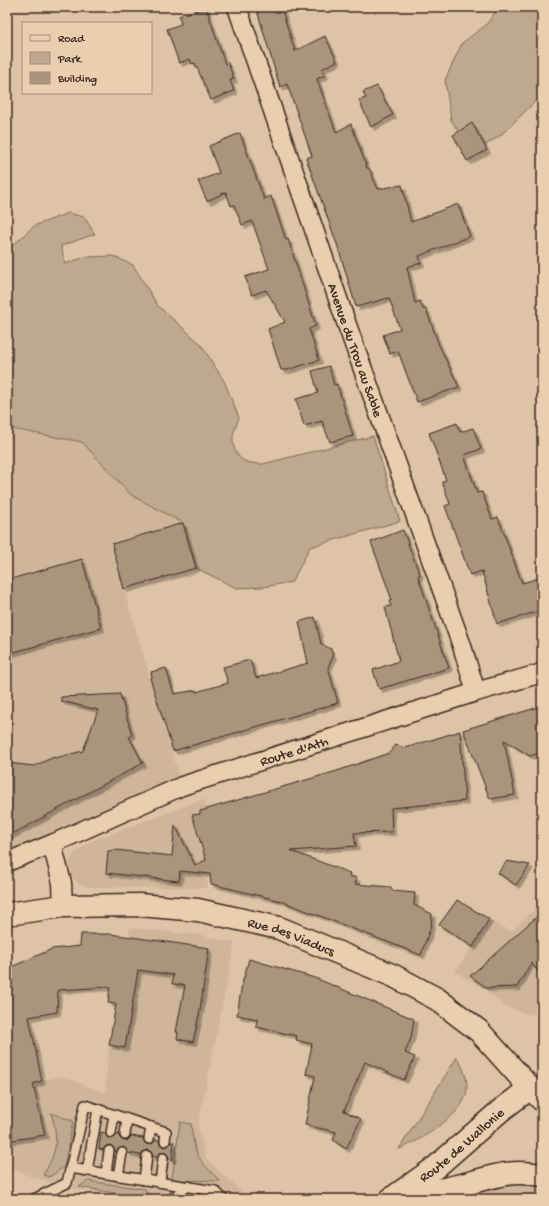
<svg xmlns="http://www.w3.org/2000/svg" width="549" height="1206" font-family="'Gochi Hand',sans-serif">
  <defs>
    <filter id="shadow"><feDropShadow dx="3.5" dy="3.5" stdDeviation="0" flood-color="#0004"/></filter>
  </defs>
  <rect width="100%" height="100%" fill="#dec4a7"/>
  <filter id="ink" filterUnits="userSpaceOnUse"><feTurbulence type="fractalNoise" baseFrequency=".025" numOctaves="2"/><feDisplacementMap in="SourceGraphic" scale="8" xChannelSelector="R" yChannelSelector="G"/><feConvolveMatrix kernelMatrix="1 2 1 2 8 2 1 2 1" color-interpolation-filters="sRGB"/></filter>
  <g filter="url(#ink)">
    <g fill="#cfb69a">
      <path d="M7,428L82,442L131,495L183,523L196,568L124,589L182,786L7,862Z"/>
      <path d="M204,799L212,824L207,872L208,888L89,887L81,885L72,878L69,863L74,853L91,841Z"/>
      <path d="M542,902V1011L529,1015L505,1006L479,985L455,972L490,920L511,931Z"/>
      <path d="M130,928L196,934L235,943L198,1126L206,1158L245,1195L205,1199H130L71,1188L29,1176L7,1167V974L33,1083L62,1076L105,1093L109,1045Z"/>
      <path d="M512,1180L542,1185V1199H449Z"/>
    </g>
    <g fill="#c0a88e" stroke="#7e6956">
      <path d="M499,7H542V95L501,135L484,146L465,141L451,120L445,80L462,43L486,25Z"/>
      <path d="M68,213L84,217L95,234L61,246L65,264L85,257L113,256L133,265L158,306L200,343L224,381L239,418C237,424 232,433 233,439C234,459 245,464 263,464L373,436L400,521L310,547L292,582L263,587L236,588L196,568L183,523L131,495L82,442L7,428V251L34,226Z"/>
      <path d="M457,1057C476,1089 467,1106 439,1126C426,1136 414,1143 399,1149Z"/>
      <path d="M51,1113L73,1121L64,1167L49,1177L43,1175C57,1153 59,1139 51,1113Z"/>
      <path d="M180,1122L191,1124C195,1157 197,1158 220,1181L177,1180L172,1178Z"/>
      <path d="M87,1181L145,1189L150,1199L79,1187Z"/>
    </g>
    <g fill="#ab947d" stroke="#3b2a1e" filter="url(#shadow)">
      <path d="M206,7L225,64L228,63L234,79L230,80L234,91L211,100L195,63L192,64L190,59L179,63L167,29L181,24L179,16Z"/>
      <path d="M256,7H281L295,51L325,36L337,61L322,69L325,75L317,79L336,132L351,124L367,168H369L378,189L402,185L411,222L458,204L470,236L419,256L421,263L407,267L415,303L420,301L423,309H426L439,345L459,387L417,402L398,351L390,354L383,335L400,329L389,298L356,307L339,250L306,158L312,156L287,84L280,87Z"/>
      <path d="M377,86L393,115L371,127L359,100L366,98L363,92Z"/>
      <path d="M472,123L487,150L467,161L453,135Z"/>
      <path d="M240,133L264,199L271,196L286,240L288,239L316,326L309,329L319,360L287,370H281L268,329L285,322L266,290L252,295L245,277L269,269L252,221L242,225L234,205L231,206L226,192L207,201L198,181L219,173L209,146Z"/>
      <path d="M329,366L334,385L337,384L353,436L330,442L322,421L304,426L296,399L318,393L312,371Z"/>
      <path d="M457,423L460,432L473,428L481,449L464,455L477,493L482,492L492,519L498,517L522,583L542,577V610L497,624L482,571L470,575L445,506L450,504L442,482L446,480L429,433Z"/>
      <path d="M183,523L196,568L124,589L112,544Z"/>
      <path d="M403,530L420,575L418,576L449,668L379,689L373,670L399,661L385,607L391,606L389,601L392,600L371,542Z"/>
      <path d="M82,559L101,628L7,654V580Z"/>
      <path d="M315,617L321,644L331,649L333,657L328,667L338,703L173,751L150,678L152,677L151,672L166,668L174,694L196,690V692L228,683L223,667L250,660L256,678L308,663L299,622Z"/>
      <path d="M120,694L132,735L129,737L143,763L7,837V763L34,766L54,757L55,758L83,751L98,710L61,701V697Z"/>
      <path d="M542,706V752L530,756L504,740L515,795L490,799L463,730Z"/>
      <path d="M460,731L465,801L391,808L392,832L354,833L356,846L291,851L350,873L349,876L357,878L355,884L391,887L393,891L415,893L414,905L432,914L431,926L421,955L281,901L211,884L210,874L180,871L179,881L106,873L108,851L116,850L172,856L175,825L195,865L206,860L192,815L200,814V811L337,771L389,753L396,745L405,748Z"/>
      <path d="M507,861L530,865L516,885L498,873Z"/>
      <path d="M457,900L489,919L473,947L439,925Z"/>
      <path d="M542,912V976L531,963L517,987L487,988L470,976Z"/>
      <path d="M81,934H110L209,948L200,1010L193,1042L177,1039L178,1032H176L185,985L172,984L173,975L138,970L125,1048L109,1045L116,1004L108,1003L110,987L58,990L57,1012L29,1017L42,1081L33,1084L45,1135L7,1141V969L52,949L80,946Z"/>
      <path d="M249,959L315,978L414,1019L411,1038L405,1053L415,1057L404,1080L365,1062L344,1111L361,1119L346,1149L333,1140L336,1132L305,1125L315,1076L306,1074L312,1044L296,1040L297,1036L256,1027L257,1019L237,1015L242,984Z"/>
      <path d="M101,1132L105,1133L107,1137L110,1139L119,1134L120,1138L124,1141L128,1140L131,1136L143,1138L145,1143L148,1145L153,1143L155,1140H159L160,1144L164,1147L168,1146L171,1142H174L172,1160L169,1159L168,1155L164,1152L160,1153L157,1157H153L152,1153L148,1150L144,1151L141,1155L128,1153L126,1149L123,1147L115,1152L114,1148L110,1145L106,1146L103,1150L99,1149Z"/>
    </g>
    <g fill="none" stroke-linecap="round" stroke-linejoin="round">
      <defs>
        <g id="service">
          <path d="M111,1133L114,1115"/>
          <path d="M125,1135L127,1119"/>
          <path d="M149,1139L151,1127"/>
          <path d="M70,1168L215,1191L223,1199"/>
          <path d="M87,1171L98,1109"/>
          <path d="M106,1174L109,1151"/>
          <path d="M118,1176L122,1153"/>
          <path d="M144,1180L147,1156"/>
          <path d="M160,1182L163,1158"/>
          <path d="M34,1199L67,1183L85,1105L166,1132L165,1141"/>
          <path d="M171,1199L188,1186"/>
        </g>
        <g id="minor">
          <path id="s1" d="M237,7L346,322L462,646L476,692"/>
          <path d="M52,844L62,883L63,906"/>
          <path id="s2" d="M7,862L52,844L182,786L476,692L542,673"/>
        </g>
        <g id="secondary">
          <path d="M399,1198C419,1194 438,1191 457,1186C492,1178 504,1169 542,1175"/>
          <path id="s3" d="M391,1199L436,1167L500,1111L530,1088"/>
        </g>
        <g id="primary">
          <path id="s4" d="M7,914L63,906L139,905L198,910L279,928L394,976L437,999L479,1031L530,1088L542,1100"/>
        </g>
      </defs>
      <use href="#service" stroke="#3b2a1e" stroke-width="12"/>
      <use href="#minor" stroke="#3b2a1e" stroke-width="21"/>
      <use href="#secondary" stroke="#3b2a1e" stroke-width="25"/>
      <use href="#primary" stroke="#3b2a1e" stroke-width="25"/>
      <use href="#service" stroke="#e9ceb0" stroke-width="9"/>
      <use href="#minor" stroke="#e9ceb0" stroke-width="18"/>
      <use href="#secondary" stroke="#e9ceb0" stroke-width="22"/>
      <use href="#primary" stroke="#e9ceb0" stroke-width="22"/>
    </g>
  </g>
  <g text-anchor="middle" stroke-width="3" stroke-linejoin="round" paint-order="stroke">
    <g font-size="14" fill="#3b2a1e" stroke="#e9ceb0">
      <text dy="5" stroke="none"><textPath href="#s1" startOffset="363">Avenue du Trou au Sable</textPath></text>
      <text dy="5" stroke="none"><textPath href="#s2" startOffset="308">Route d'Ath</textPath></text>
      <text dy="5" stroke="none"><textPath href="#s4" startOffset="289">Rue des Viaducs</textPath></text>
      <text dy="5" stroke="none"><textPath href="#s3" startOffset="89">Route de Wallonie</textPath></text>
    </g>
  </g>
  <rect width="549" height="1206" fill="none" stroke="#e9ceb0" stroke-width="24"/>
  <rect x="12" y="12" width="525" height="1182" fill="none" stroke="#3b2a1e" stroke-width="1.5" filter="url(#ink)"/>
  <rect x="22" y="22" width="130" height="72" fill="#e9ceb0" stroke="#a38c76"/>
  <rect x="30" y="35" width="20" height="6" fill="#e9ceb0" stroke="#a38c76"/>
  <text x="58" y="42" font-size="12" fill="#3b2a1e">Road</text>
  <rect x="30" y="52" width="20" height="12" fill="#c0a88e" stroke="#a38c76"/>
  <text x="58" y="62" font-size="12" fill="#3b2a1e">Park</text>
  <rect x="30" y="72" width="20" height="12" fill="#ab947d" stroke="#a38c76"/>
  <text x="58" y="82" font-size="12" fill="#3b2a1e">Building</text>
</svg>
